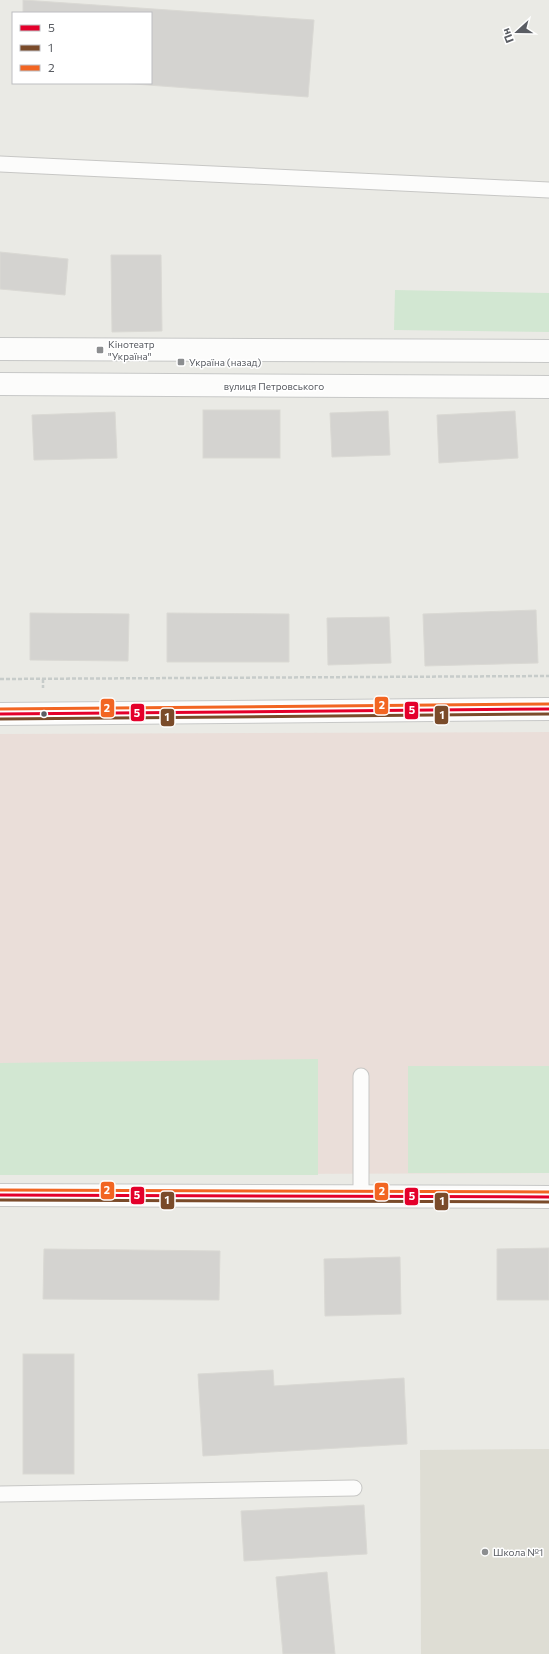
<svg xmlns="http://www.w3.org/2000/svg" width="549" height="1654" font-family="Commissioner,sans-serif">
  <rect width="100%" height="100%" fill="#eaeae5"/>
  <path fill="#deddd4" d="M549,1449V1654H421L420,1450Z"/>
  <path fill="#eaded9" d="M549,732V1173L0,1175V734Z"/>
  <g fill="#d2e7d2">
    <path d="M395,290L549,293V332L394,330Z"/>
    <path d="M318,1059V1175H0V1063Z"/>
    <rect x="408" y="1066" width="141" height="107"/>
  </g>
  <g fill="#d4d3d0" stroke="#dad9d4">
    <path d="M23,0L314,20L308,97L121,83H151V13H23Z"/>
    <path d="M0,252L68,259L65,295L0,289Z"/>
    <path d="M111,255H161L162,331L112,332Z"/>
    <rect x="203" y="410" width="77" height="48"/>
    <path d="M388,411L390,455L332,457L330,413Z"/>
    <path d="M515,411L518,458L439,463L437,415Z"/>
    <path d="M115,412L117,458L34,460L32,415Z"/>
    <path d="M536,610L538,663L425,666L423,614Z"/>
    <path d="M30,613L129,614L128,661L30,660Z"/>
    <path d="M167,613L289,614V662H167Z"/>
    <path d="M389,617L391,663L328,665L327,618Z"/>
    <path d="M549,1248V1300H497V1249Z"/>
    <path d="M44,1249L220,1251L219,1300L43,1299Z"/>
    <path d="M400,1257L401,1314L325,1316L324,1259Z"/>
    <rect x="23" y="1354" width="51" height="120"/>
    <path d="M273,1370L274,1386L404,1378L407,1444L203,1456L198,1374Z"/>
    <path d="M364,1505L367,1554L244,1561L241,1511Z"/>
    <path d="M327,1572L335,1654H283L276,1577Z"/>
  </g>
  <g fill="none" stroke-linecap="round" stroke-linejoin="round">
    <defs>
      <g id="lane">
        <path d="M0,164L549,190"/>
        <path d="M361,1196V1076"/>
        <path d="M0,1494L354,1488"/>
      </g>
      <g id="secondary">
        <path d="M0,349L549,351"/>
        <path d="M0,384L549,387"/>
        <path d="M0,714L549,709"/>
        <path d="M0,1195L549,1197"/>
      </g>
    </defs>
    <use href="#lane" stroke="#c7c7c5" stroke-width="17"/>
    <use href="#secondary" stroke="#c7c8c7" stroke-width="24"/>
    <g stroke="#c7ccca" stroke-width="2.5" stroke-dasharray="4 2" stroke-linecap="butt">
      <path d="M0,679L549,676"/>
      <path d="M43,679V688"/>
    </g>
    <use href="#lane" stroke="#fcfcfb" stroke-width="15"/>
    <use href="#secondary" stroke="#fcfcfb" stroke-width="22"/>
    <defs>
      <g id="bus-1">
        <path d="M0,714L549,709"/>
        <path d="M0,1195L549,1197"/>
      </g>
      <g id="bus-2">
        <path d="M0,719L549,714"/>
        <path d="M0,1200L549,1202"/>
      </g>
      <g id="bus-3">
        <path d="M0,709L549,704"/>
        <path d="M0,1190L549,1192"/>
      </g>
    </defs>
    <use href="#bus-1" stroke="#fff" stroke-width="6"/>
    <use href="#bus-2" stroke="#fff" stroke-width="6"/>
    <use href="#bus-3" stroke="#fff" stroke-width="6"/>
    <use href="#bus-1" stroke="#e4002b" stroke-width="3"/>
    <use href="#bus-2" stroke="#7a4b2a" stroke-width="3"/>
    <use href="#bus-3" stroke="#f26522" stroke-width="3"/>
  </g>
  <g fill="#8c8e90" stroke="#fff" stroke-width="1.5">
    <rect x="96" y="346" width="8" height="8" rx="2"/>
    <rect x="177" y="358" width="8" height="8" rx="2"/>
    <circle cx="485" cy="1552" r="4"/>
  </g>
  <circle fill="#5a5d63" stroke="#fff" stroke-width="1.5" cx="44" cy="714" r="3.5"/>
  <g text-anchor="middle" stroke-width="3" stroke-linejoin="round" paint-order="stroke">
    <g font-size="10" fill="#5a5d63" stroke="#fff" text-anchor="start">
      <text x="108" y="348">Кінотеатр<tspan x="108" dy="12">"Україна"</tspan></text>
      <text x="189" y="366">Україна (назад)</text>
      <text x="493" y="1556">Школа №1</text>
    </g>
    <g font-size="10" fill="#5a5d63" stroke="#fff">
      <text x="274" y="390">вулиця Петровського</text>
    </g>
  </g>
  <g stroke="#fff" stroke-width="1.5">
    <rect x="374" y="696" width="15" height="19" rx="4" fill="#f26522"/>
    <rect x="100" y="698" width="15" height="20" rx="4" fill="#f26522"/>
    <rect x="404" y="701" width="15" height="19" rx="4" fill="#e4002b"/>
    <rect x="130" y="703" width="15" height="19" rx="4" fill="#e4002b"/>
    <rect x="434" y="705" width="15" height="20" rx="4" fill="#7a4b2a"/>
    <rect x="160" y="708" width="15" height="19" rx="4" fill="#7a4b2a"/>
    <rect x="100" y="1181" width="15" height="19" rx="4" fill="#f26522"/>
    <rect x="374" y="1182" width="15" height="19" rx="4" fill="#f26522"/>
    <rect x="130" y="1186" width="15" height="19" rx="4" fill="#e4002b"/>
    <rect x="404" y="1187" width="15" height="19" rx="4" fill="#e4002b"/>
    <rect x="160" y="1191" width="15" height="19" rx="4" fill="#7a4b2a"/>
    <rect x="434" y="1192" width="15" height="19" rx="4" fill="#7a4b2a"/>
  </g>
  <g font-size="11" text-anchor="middle" font-weight="bold" fill="#fff">
    <text x="382" y="709">2</text>
    <text x="107" y="712">2</text>
    <text x="412" y="714">5</text>
    <text x="137" y="717">5</text>
    <text x="442" y="719">1</text>
    <text x="167" y="721">1</text>
    <text x="107" y="1194">2</text>
    <text x="382" y="1195">2</text>
    <text x="137" y="1199">5</text>
    <text x="412" y="1200">5</text>
    <text x="167" y="1204">1</text>
    <text x="442" y="1205">1</text>
  </g>
  <rect x="12" y="12" width="140" height="72" fill="#ffffff" stroke="#bdbec1"/>
  <rect x="20" y="25" width="20" height="6" fill="#e4002b" stroke="#bdbec1"/>
  <text x="48" y="32" font-size="12" fill="#5a5d63">5</text>
  <rect x="20" y="45" width="20" height="6" fill="#7a4b2a" stroke="#bdbec1"/>
  <text x="48" y="52" font-size="12" fill="#5a5d63">1</text>
  <rect x="20" y="65" width="20" height="6" fill="#f26522" stroke="#bdbec1"/>
  <text x="48" y="72" font-size="12" fill="#5a5d63">2</text>
  <g transform="translate(517 32) rotate(249)" stroke="#ffffff" stroke-width="3" paint-order="stroke">
  <path d="M0-3L7 15L0 10L-7 15Z" fill="#5a5d63"/>
  <text y="-6" font-size="11" font-weight="bold" text-anchor="middle" fill="#5a5d63">Пн</text>
  </g>
</svg>
